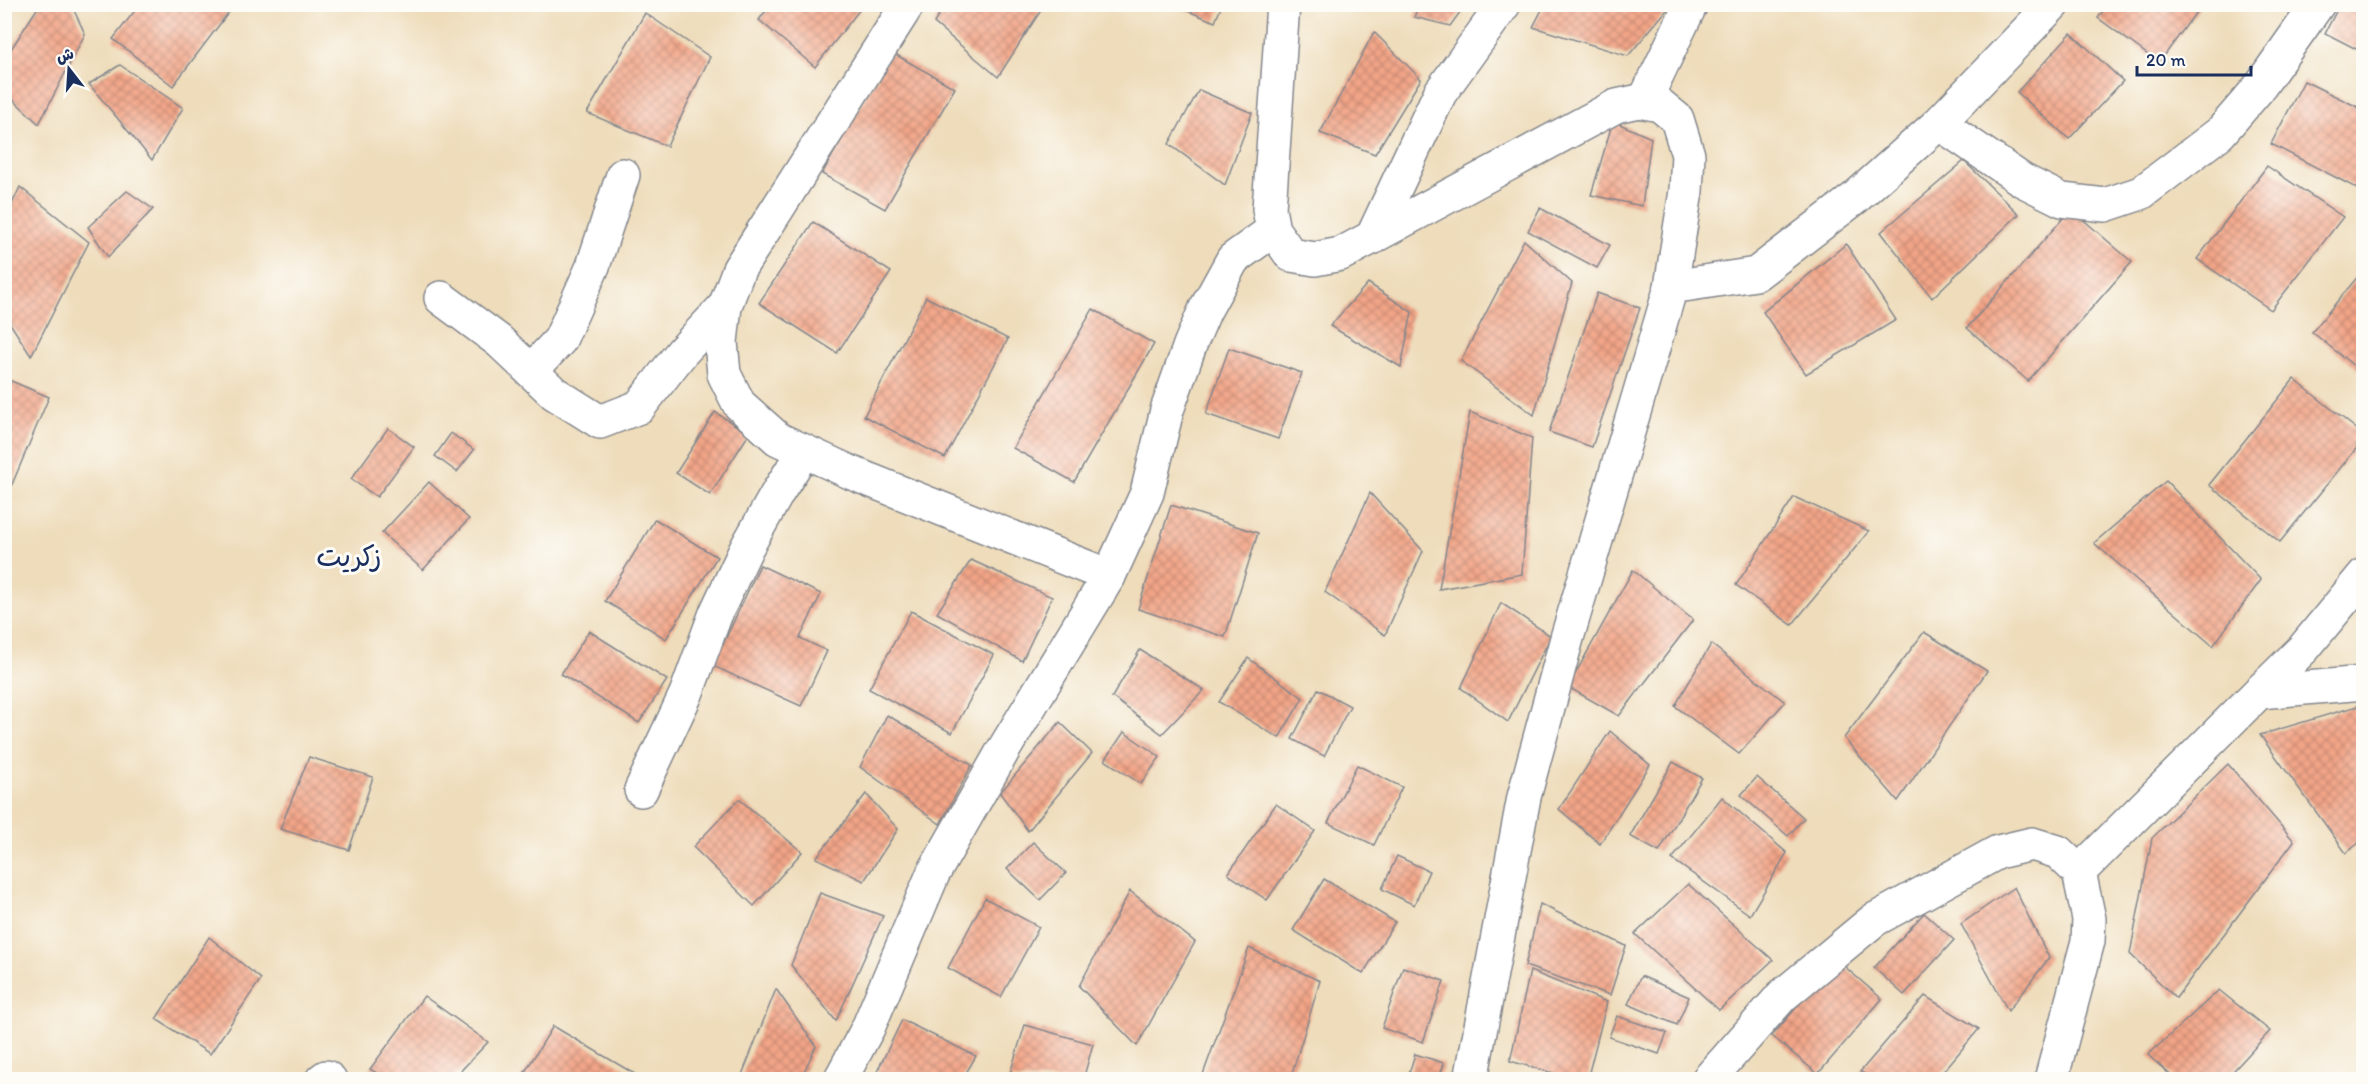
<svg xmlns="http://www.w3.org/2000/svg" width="2368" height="1084" font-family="Itim,'Playpen Sans Arabic',sans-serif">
  <defs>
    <pattern id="building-cross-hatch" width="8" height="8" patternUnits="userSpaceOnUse" patternTransform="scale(1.5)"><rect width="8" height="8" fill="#f3a587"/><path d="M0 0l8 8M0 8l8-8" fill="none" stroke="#c48772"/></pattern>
  </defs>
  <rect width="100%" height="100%" fill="#fdfcf7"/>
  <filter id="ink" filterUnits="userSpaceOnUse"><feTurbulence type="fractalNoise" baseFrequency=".0167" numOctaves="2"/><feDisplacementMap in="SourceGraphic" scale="12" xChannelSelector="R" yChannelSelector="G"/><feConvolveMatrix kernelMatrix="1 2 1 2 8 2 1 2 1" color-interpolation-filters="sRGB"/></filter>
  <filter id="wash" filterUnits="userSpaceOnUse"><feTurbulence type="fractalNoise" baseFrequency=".008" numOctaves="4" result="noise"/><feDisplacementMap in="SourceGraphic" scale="24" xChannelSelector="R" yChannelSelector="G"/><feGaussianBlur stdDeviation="1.35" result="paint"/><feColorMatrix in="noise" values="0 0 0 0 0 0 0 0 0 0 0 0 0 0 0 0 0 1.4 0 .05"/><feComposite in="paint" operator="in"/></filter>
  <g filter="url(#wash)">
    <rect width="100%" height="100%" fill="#eedcba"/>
    <g id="blocks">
      <g fill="url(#building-cross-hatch)">
        <path d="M40,4H71L85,34L39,124L4,91V60Z"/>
        <path d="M140,4H235L173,86L113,39Z"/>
        <path d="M771,4H864L815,67L759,20Z"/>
        <path d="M945,4H1045L998,77L934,23Z"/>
        <path d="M1420,4H1466L1450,26L1414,17Z"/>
        <path d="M1545,4H1672L1628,56L1533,27Z"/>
        <path d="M2108,4H2202L2159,63L2098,18Z"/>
        <path d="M2340,4H2364V53L2325,33Z"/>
        <path d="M1173,5H1222L1215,22Z"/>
        <path d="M645,13L710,57L667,146L587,113Z"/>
        <path d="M1374,32L1421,79L1375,154L1320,133Z"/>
        <path d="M2071,33L2123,81L2069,139L2017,92Z"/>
        <path d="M891,52L955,88L885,209L822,174Z"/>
        <path d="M120,65L183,108L152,160L89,84Z"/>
        <path d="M2304,81L2364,110V192L2271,144Z"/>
        <path d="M1199,90L1252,113L1225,185L1169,144Z"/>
        <path d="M1613,121L1651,138L1642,206L1591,195Z"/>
        <path d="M1964,161L2019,214L1932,298L1881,232Z"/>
        <path d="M2267,166L2343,217L2271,310L2197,259Z"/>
        <path d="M20,187L89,242L31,356L4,314V221Z"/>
        <path d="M127,191L153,209L108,257L88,227Z"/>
        <path d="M1540,208L1610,245L1597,268L1528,231Z"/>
        <path d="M2071,209L2132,262L2028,381L1967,328Z"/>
        <path d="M813,222L891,272L837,353L759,303Z"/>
        <path d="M1524,240L1572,283L1534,415L1461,361Z"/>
        <path d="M1846,244L1896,320L1806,374L1763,312Z"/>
        <path d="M2364,269V374L2312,332Z"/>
        <path d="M1368,283L1412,312L1401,367L1330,326Z"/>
        <path d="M1597,293L1640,308L1592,447L1549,432Z"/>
        <path d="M926,297L1008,339L945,458L864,416Z"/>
        <path d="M1093,309L1154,344L1074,482L1013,448Z"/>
        <path d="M1229,348L1302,373L1278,439L1206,414Z"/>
        <path d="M4,378L49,397L5,501H4Z"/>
        <path d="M2294,379L2364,435V439L2280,542L2209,485Z"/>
        <path d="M715,412L749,434L710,495L676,473Z"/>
        <path d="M1470,412L1532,438L1522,574L1439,589Z"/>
        <path d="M388,428L414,447L377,497L351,479Z"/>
        <path d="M451,433L474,450L457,472L435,456Z"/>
        <path d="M2166,481L2261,580L2213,646L2094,543Z"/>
        <path d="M429,482L469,519L423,570L382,533Z"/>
        <path d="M1370,493L1423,551L1385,635L1325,592Z"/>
        <path d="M1794,497L1869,531L1792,625L1736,585Z"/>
        <path d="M1171,505L1258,533L1225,637L1138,609Z"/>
        <path d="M655,519L717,557L666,639L605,601Z"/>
        <path d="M971,560L1052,597L1022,661L937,613Z"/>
        <path d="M760,565L821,594L800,638L827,651L801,706L713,666Z"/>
        <path d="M1633,570L1693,620L1619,716L1568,687Z"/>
        <path d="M1501,603L1551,636L1508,722L1461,688Z"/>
        <path d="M911,611L994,655L952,733L869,689Z"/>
        <path d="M589,631L667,680L639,723L561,674Z"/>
        <path d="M1924,632L1987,671L1898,801L1844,738Z"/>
        <path d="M1711,644L1785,702L1739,754L1675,706Z"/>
        <path d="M1140,650L1204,690L1162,734L1112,697Z"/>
        <path d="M1248,658L1303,698L1279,738L1219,702Z"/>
        <path d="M1318,689L1350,706L1324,756L1292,739Z"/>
        <path d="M2364,704V839L2346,853L2260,735Z"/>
        <path d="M887,715L972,765L940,824L860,767Z"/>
        <path d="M1060,722L1092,753L1028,831L1000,793Z"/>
        <path d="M1610,731L1650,765L1600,844L1559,809Z"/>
        <path d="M1124,732L1160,757L1141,784L1105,760Z"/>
        <path d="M309,757L373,777L349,850L280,829Z"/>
        <path d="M1673,762L1702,778L1659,852L1630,836Z"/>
        <path d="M2228,764L2294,841L2176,998L2130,954L2152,838Z"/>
        <path d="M1357,765L1402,787L1374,845L1328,823Z"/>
        <path d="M1757,777L1804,818L1788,836L1741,795Z"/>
        <path d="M866,794L898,829L864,881L816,858Z"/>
        <path d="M1722,797L1787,853L1750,915L1672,859Z"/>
        <path d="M739,799L802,852L754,906L693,847Z"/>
        <path d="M1276,804L1315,831L1267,900L1228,874Z"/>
        <path d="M1033,842L1066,873L1040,900L1007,869Z"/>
        <path d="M1397,856L1429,871L1414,905L1382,889Z"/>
        <path d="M1324,879L1395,922L1363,974L1293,930Z"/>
        <path d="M1688,884L1773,960L1719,1010L1635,934Z"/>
        <path d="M2014,887L2049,958L2008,1011L1961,924Z"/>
        <path d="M1130,891L1195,942L1137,1046L1079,986Z"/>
        <path d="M820,893L883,916L836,1021L791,965Z"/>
        <path d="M985,898L1039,927L1001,997L948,968Z"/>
        <path d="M1540,904L1626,946L1610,995L1525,966Z"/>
        <path d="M1924,913L1954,940L1904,995L1874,968Z"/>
        <path d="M209,937L261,979L210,1054L156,1019Z"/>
        <path d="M1249,948L1320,981L1290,1080H1201Z"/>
        <path d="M1837,960L1882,999L1818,1074L1772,1036Z"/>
        <path d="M1403,967L1444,981L1423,1042L1382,1028Z"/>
        <path d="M1530,971L1607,1002L1587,1080H1578L1510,1061Z"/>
        <path d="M1641,976L1689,997L1677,1025L1628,1004Z"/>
        <path d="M776,989L816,1046L800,1080H740Z"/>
        <path d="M2219,990L2270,1031L2225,1080H2176L2148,1055Z"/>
        <path d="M424,996L488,1042L452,1080H388L370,1069Z"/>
        <path d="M1925,996L1979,1029L1936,1080H1881L1860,1072Z"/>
        <path d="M1617,1016L1667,1033L1659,1054L1609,1037Z"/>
        <path d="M902,1020L976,1056L962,1080H873Z"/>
        <path d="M1025,1025L1093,1044L1083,1080H1008Z"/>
        <path d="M553,1026L645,1080H520Z"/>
        <path d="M1415,1054L1444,1063L1439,1080H1407Z"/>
      </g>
    </g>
  </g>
  <g filter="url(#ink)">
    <use href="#blocks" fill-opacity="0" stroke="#84868c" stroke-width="1.5"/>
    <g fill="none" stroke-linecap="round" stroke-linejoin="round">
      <defs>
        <g id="minor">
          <path d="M908,4L739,269L725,306L721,342L724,374L739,404L778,439L852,473L1109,576"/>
          <path d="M1644,102L1691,4"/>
          <path d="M1939,123L2022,180L2062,200L2105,205L2141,193L2220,133L2258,89L2318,4"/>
          <path d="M1372,238L1440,93L1504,4"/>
          <path d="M1671,287L1756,274L1855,198L1939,123L2053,4"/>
          <path d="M441,298L499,341L554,393L600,422L639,407L682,352L725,306"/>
          <path d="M531,371L560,340L593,266L623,175"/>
          <path d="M2259,692L2304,648L2364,575"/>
          <path d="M641,790L686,694L716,613L747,547L778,492L804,451"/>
          <path d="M2079,872L2259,692L2364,683"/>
          <path d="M322,1080L326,1077L330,1080"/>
          <path d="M840,1080L868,1028L933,874L1004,749L1109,576L1147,493L1167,410L1190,345L1205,310L1233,259L1273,230"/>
        </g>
        <g id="tertiary">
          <path d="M1283,4L1269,209L1273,230L1291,255L1315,259L1341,254L1616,106L1639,101L1660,105L1677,119L1688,155L1686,191L1671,287L1567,638L1524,797L1471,1080"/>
          <path d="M1708,1080L1782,996L1874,920L1998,852L2032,844L2058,852L2079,872L2089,919L2088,941L2051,1080"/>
        </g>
      </defs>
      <use href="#minor" stroke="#84868c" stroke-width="36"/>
      <use href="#tertiary" stroke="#84868c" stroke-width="36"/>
      <use href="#minor" stroke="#fff" stroke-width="33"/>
      <use href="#tertiary" stroke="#fff" stroke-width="33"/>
    </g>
  </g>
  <g text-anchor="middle" stroke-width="6" stroke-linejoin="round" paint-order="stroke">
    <g font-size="28" fill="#1b2f5e" stroke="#fdfcf7">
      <text x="349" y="566">زكريت</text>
    </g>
  </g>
  <rect width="2368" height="1084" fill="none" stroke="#fdfcf7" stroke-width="24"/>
  <g transform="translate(69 69) rotate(343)" stroke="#fdfcf7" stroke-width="4.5" paint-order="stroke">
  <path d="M0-4.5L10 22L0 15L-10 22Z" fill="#1b2f5e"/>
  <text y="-9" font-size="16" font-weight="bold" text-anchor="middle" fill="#1b2f5e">ش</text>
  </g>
  <path d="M2137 66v9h114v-9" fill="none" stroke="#1b2f5e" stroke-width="3"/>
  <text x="2146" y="66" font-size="18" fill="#1b2f5e" stroke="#fdfcf7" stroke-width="4.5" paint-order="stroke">20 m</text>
</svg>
